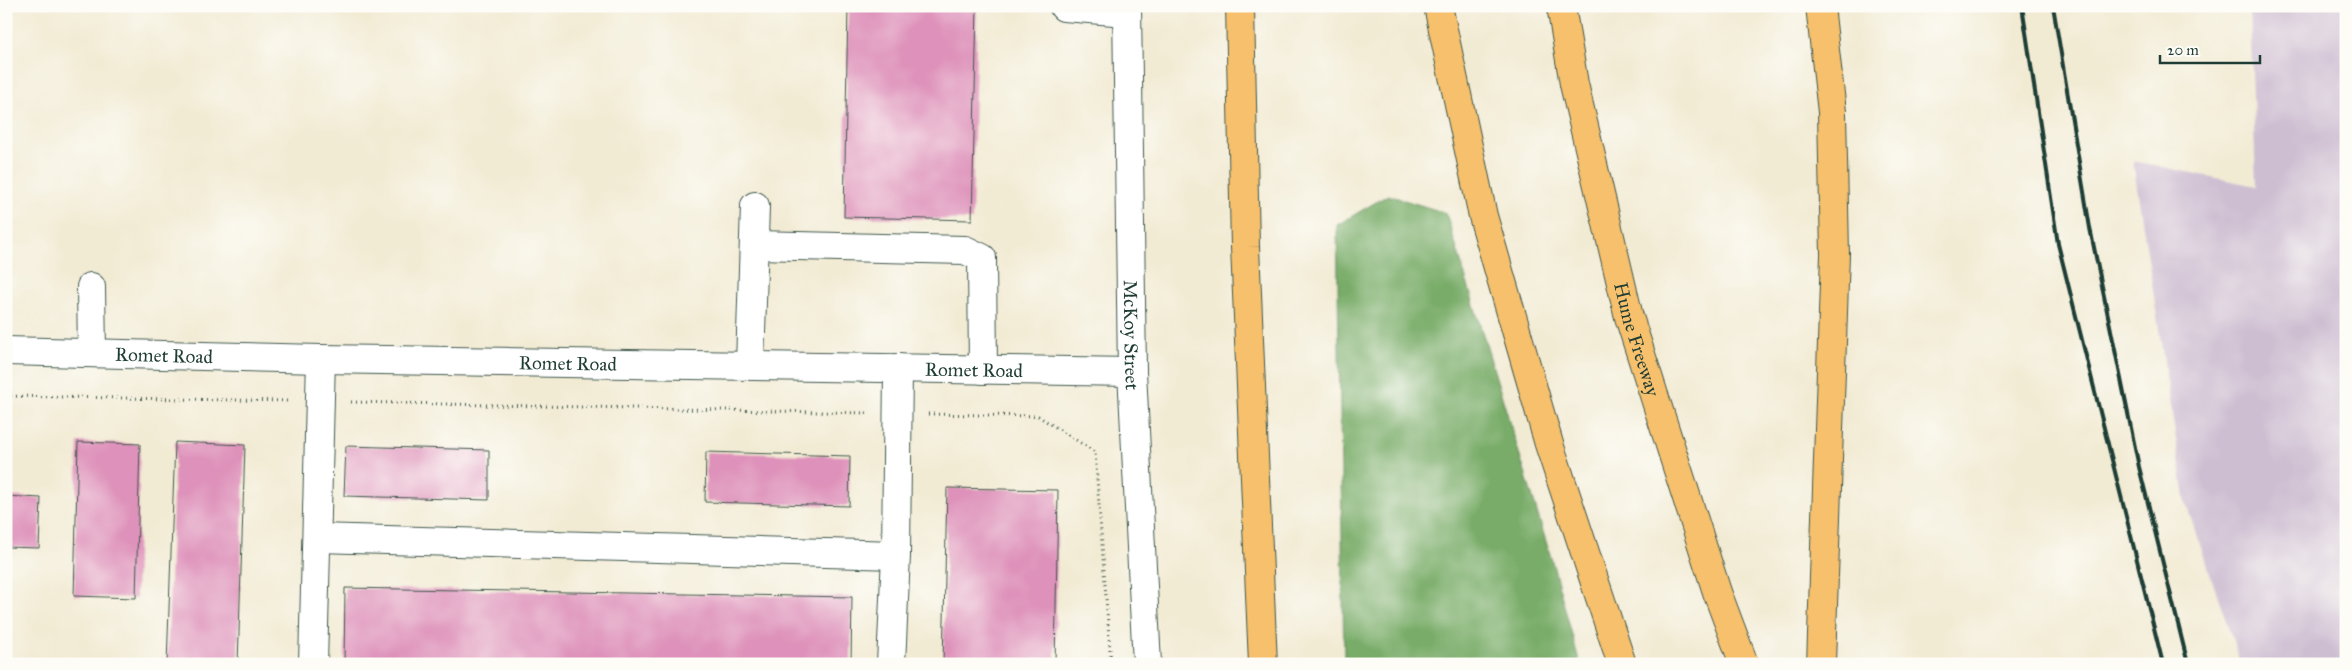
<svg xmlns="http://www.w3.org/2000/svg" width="2352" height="670" font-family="'IM FELL Great Primer',serif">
  <rect width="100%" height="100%" fill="#fdfcf7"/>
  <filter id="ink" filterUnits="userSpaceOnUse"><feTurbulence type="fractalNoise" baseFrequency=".02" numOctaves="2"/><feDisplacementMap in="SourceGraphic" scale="10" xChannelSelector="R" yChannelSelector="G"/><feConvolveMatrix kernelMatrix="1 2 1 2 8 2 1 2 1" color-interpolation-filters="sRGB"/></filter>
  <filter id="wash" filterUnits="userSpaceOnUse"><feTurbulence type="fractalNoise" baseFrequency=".0096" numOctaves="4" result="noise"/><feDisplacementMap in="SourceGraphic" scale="20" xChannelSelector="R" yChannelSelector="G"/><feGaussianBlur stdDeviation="1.12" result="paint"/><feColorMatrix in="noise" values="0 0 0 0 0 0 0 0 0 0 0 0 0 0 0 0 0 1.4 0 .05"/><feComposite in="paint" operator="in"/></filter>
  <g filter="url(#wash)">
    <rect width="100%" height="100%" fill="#f2ebd4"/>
    <path fill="#cebed2" d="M2250,6H2346V664H2241L2186,504L2133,161L2256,186Z"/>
    <path fill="#78ac68" stroke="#4c744e" d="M1388,195L1446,213L1552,561L1580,664H1344L1337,225Z"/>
    <g id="blocks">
      <g fill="#de91ba">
        <path d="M848,6H977L972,220L844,217Z"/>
        <path d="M78,442L140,444L136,598L74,596Z"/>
        <path d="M175,442L245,445L238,664H167Z"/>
        <path d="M346,446L489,450V500L344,496Z"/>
        <path d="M706,452L850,456L849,506L705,502Z"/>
        <path d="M947,488L1058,490L1055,664H943Z"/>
        <path d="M6,496L41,498L39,548L6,547Z"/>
        <path d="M345,588L852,597L851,664H344Z"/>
      </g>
    </g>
  </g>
  <g filter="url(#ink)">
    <use href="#blocks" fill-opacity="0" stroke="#3f574c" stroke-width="1"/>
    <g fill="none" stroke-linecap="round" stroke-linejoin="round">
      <defs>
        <g id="minor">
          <path id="s1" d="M1127,6L1132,372L1147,664"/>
          <path d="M1064,7L1127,12"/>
          <path d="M754,245L965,250L982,258L983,370"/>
          <path d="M91,287L92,353"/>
          <path id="s2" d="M6,351L321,359L1132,372"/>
          <path d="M750,365L755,206"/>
          <path d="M318,538L896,555L898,368"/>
          <path d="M313,664L321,359"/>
          <path d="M891,664L896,555"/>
        </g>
        <g id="highway">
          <path d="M1240,6L1245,247L1263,664"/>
          <path d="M1438,6L1483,216L1549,444L1622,664"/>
          <path id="s3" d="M1561,6L1574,84L1629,317L1717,592L1744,664"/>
          <path d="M1820,6L1832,112L1835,254L1821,664"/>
        </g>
      </defs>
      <use href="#minor" stroke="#3f574c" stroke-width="30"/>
      <use href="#highway" stroke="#3f574c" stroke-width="30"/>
      <g stroke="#3f574c" stroke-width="3" stroke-dasharray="1 4" stroke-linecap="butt">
        <path d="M6,396L290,401"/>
        <path d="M351,402L867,413"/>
        <path d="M928,414L1038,416L1095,452L1111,664"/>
      </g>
      <use href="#minor" stroke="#fff" stroke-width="28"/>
      <use href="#highway" stroke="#f7c06c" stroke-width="28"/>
      <g stroke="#1f3d34" stroke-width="4">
        <path d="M2022,6L2058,244L2163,664"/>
        <path d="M2053,6L2090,228L2139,467L2188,664"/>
      </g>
    </g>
  </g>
  <g text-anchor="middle" stroke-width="5" stroke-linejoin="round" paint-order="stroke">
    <g font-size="19" fill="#1f3d34" stroke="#fdfcf7">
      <text dy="7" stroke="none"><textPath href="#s1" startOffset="329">McKoy Street</textPath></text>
      <text dy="7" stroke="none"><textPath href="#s3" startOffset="342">Hume Freeway</textPath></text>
      <text dy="7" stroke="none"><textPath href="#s2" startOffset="158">Romet Road</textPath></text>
      <text dy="7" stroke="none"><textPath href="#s2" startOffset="562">Romet Road</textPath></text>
      <text dy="7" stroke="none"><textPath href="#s2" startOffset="968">Romet Road</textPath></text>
    </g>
  </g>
  <rect width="2352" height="670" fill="none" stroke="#fdfcf7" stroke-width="25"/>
  <path d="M2160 55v8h100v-8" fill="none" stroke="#1f3d34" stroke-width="2.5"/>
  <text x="2167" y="55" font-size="15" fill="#1f3d34" stroke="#fdfcf7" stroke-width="4" paint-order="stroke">20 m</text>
</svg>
